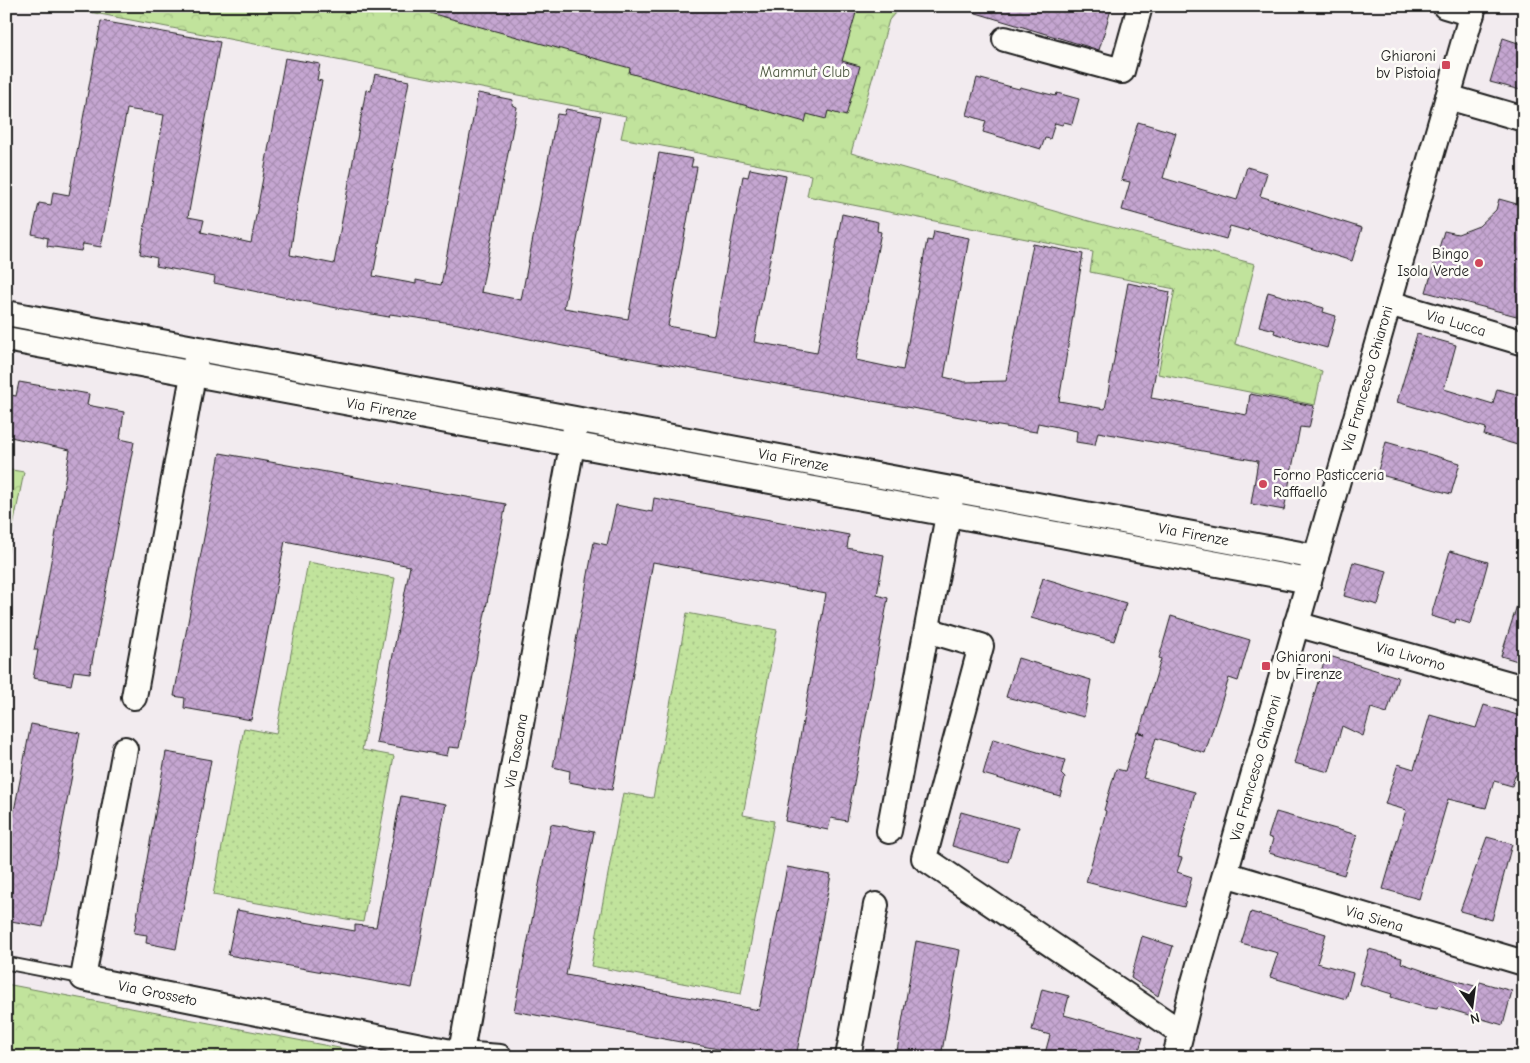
<svg xmlns="http://www.w3.org/2000/svg" width="1530" height="1063" font-family="'Comic Neue',sans-serif">
  <defs>
    <pattern id="grass-dots" width="8" height="8" patternUnits="userSpaceOnUse" patternTransform="scale(1.25)"><rect width="8" height="8" fill="#c1e39c"/><path d="M2 2h.1M6 6h.1" fill="none" stroke="#a5c286" stroke-width="1.8" stroke-linecap="round"/></pattern>
    <pattern id="forest-crowns" width="20" height="18" patternUnits="userSpaceOnUse" patternTransform="scale(1.25)"><rect width="20" height="18" fill="#c1e39c"/><path d="M2 6a3 3 0 1 1 6 0M12 15a3 3 0 1 1 6 0" fill="none" stroke="#a5c286"/></pattern>
    <pattern id="building-cross-hatch" width="8" height="8" patternUnits="userSpaceOnUse" patternTransform="scale(1.25)"><rect width="8" height="8" fill="#c5a6d1"/><path d="M0 0l8 8M0 8l8-8" fill="none" stroke="#a98eb3"/></pattern>
  </defs>
  <rect width="100%" height="100%" fill="#f2ebef"/>
  <filter id="ink" filterUnits="userSpaceOnUse"><feTurbulence type="fractalNoise" baseFrequency=".02" numOctaves="2"/><feDisplacementMap in="SourceGraphic" scale="10" xChannelSelector="R" yChannelSelector="G"/><feConvolveMatrix kernelMatrix="1 2 1 2 8 2 1 2 1" color-interpolation-filters="sRGB"/></filter>
  <g filter="url(#ink)">
    <g fill="url(#grass-dots)" stroke="#6e805c">
      <path d="M308,562L395,578L362,750L394,756L363,922L213,895L244,728L276,734Z"/>
      <path d="M687,613L777,630L743,815L774,821L741,994L591,966L623,793L653,798Z"/>
    </g>
    <g fill="url(#forest-crowns)" stroke="#6e805c">
      <path d="M74,6H901L889,20L851,153L1089,221L1255,264L1235,344L1322,371L1315,405L1158,374L1175,289L1090,272L1093,252L807,196L811,175L621,138L626,116L74,9Z"/>
      <path d="M6,469L24,472L6,562Z"/>
      <path d="M6,984L386,1057H6Z"/>
    </g>
    <g fill="url(#building-cross-hatch)" stroke="#1c1c1c">
      <path d="M431,6H858L842,61L860,66L846,116L828,111L826,119L807,114L805,122L629,73L630,68L430,13Z"/>
      <path d="M974,6H1112L1099,50L973,12Z"/>
      <path d="M101,21L220,42L188,217L204,220L201,232L251,243L285,58L320,64L317,80L322,81L299,195L290,255L334,264L366,90L371,91L375,74L409,81L373,276L416,284V280L441,285L478,93L513,100L512,105L517,107L481,292L521,300L557,114L564,115L566,109L601,116L564,308L628,319L659,153L693,159L691,167H697L668,326L714,335L743,176L748,177L750,169L786,176L754,342L817,353L842,214L878,222L877,231L881,232L856,360L903,370L927,240L932,241L934,231L969,238L944,377L965,382L1006,381L1033,244L1083,254L1059,401L1105,409L1128,283L1170,292L1151,398L1247,415L1250,394L1314,406L1309,428L1300,427L1284,510L1251,504L1258,461L1098,432L1095,445L1076,442L1077,431L1038,423L1036,432L987,424V422L923,410L563,346L458,324L390,314L389,317L337,308L214,283L215,277L156,266L157,258L140,254L164,115L127,109L101,247L83,244L81,251L47,246L48,238L32,234L39,203L51,205L53,192L69,195Z"/>
      <path d="M1503,38L1524,45V91L1490,82Z"/>
      <path d="M977,78L1019,89L1020,87L1056,96L1057,93L1079,99L1072,124L1064,122L1062,125L1055,123L1050,139L1045,138L1041,149L983,132L986,121L967,115Z"/>
      <path d="M1138,122L1176,133L1163,178L1237,200L1247,167L1267,173L1260,196L1362,228L1352,261L1248,229V231L1230,226L1226,239L1122,210L1130,182L1121,180Z"/>
      <path d="M1499,199L1524,206V318L1426,292L1444,231L1458,234L1479,226L1496,210Z"/>
      <path d="M1268,292L1324,308L1323,312L1336,316L1327,348L1274,333L1275,330L1259,326Z"/>
      <path d="M1417,334L1456,345L1444,389L1493,404L1497,389L1524,396V447L1484,435L1486,428L1397,402Z"/>
      <path d="M19,382L89,394L87,405L124,412L120,439L134,442L90,673L74,671L71,685L33,678L38,650H34L45,596L70,450L6,436V394L16,396Z"/>
      <path d="M1386,442L1460,463L1451,494L1377,474Z"/>
      <path d="M220,453L506,504L459,748L449,747L447,756L376,743L410,566L285,541L251,720L184,708L185,698L174,696Z"/>
      <path d="M654,498L849,535L847,548L884,555L877,595L888,598L847,821L831,818L828,830L785,821L826,594L653,562L612,790L569,782L570,771L553,767L594,542L607,545L616,505L652,512Z"/>
      <path d="M1450,551L1488,562L1471,624L1456,619L1455,623L1431,616Z"/>
      <path d="M1353,562L1387,571L1378,605L1344,596Z"/>
      <path d="M1043,578L1126,603L1114,641L1031,618Z"/>
      <path d="M1519,599H1524V663L1501,656Z"/>
      <path d="M1171,616L1250,640L1238,681L1229,678L1205,753L1156,738L1143,778L1195,792L1178,857L1182,858L1177,872L1192,877L1184,907L1086,882L1103,823L1106,811L1104,810L1116,769L1125,771L1137,732L1145,734L1139,733L1161,659L1159,658Z"/>
      <path d="M1326,655L1398,677L1387,713L1371,708L1363,736L1342,726L1329,772L1294,763Z"/>
      <path d="M1018,658L1091,680L1084,717L1006,697Z"/>
      <path d="M1484,705L1524,717V778L1515,775L1512,786L1494,781L1486,808L1448,799L1419,899L1383,889L1406,810L1385,804L1398,764L1414,769L1430,715L1476,728Z"/>
      <path d="M31,724L80,733L43,927L6,920V852Z"/>
      <path d="M993,739L1065,760L1061,774L1065,778L1060,796L983,774Z"/>
      <path d="M166,752L211,760L176,949L146,943L147,935L134,933Z"/>
      <path d="M401,796L446,804L412,988L228,955L237,910L355,931V925L376,927Z"/>
      <path d="M961,812L1018,828L1008,862L952,846Z"/>
      <path d="M1276,812L1357,835L1344,875L1269,853L1273,839L1268,837Z"/>
      <path d="M551,824L594,832L566,975L659,992L759,1010L787,867L831,875L796,1057H761L514,1011Z"/>
      <path d="M1487,837L1512,844L1492,920L1460,911Z"/>
      <path d="M1251,912L1326,934L1317,963L1353,973L1346,999L1270,977L1278,953L1241,943Z"/>
      <path d="M1142,936L1173,946L1158,996L1131,978Z"/>
      <path d="M916,941L960,950L941,1057H896Z"/>
      <path d="M1369,949L1402,958L1401,963L1433,974L1478,987L1480,982L1512,991L1503,1025L1438,1006L1437,1009L1423,1007L1391,997L1392,994L1359,984Z"/>
      <path d="M1042,989L1069,996L1064,1015L1143,1037L1137,1057H1044L1050,1035L1032,1030Z"/>
    </g>
    <g fill="none" stroke-linecap="round" stroke-linejoin="round">
      <defs>
        <path id="service" d="M6,963L83,978"/>
        <g id="minor">
          <path d="M1445,6L1472,14"/>
          <path d="M1005,39L1122,71L1140,6"/>
          <path d="M1448,97L1524,119"/>
          <path id="s1" d="M1389,303L1524,343"/>
          <path id="s2" d="M6,313L1316,557"/>
          <path id="s3" d="M6,339L1309,581"/>
          <path id="s4" d="M1296,624L1524,688"/>
          <path d="M927,630L981,646L924,858L1179,1031"/>
          <path d="M134,697L196,359"/>
          <path id="s5" d="M125,749L83,978L461,1054L500,1057"/>
          <path d="M889,831L951,499"/>
          <path id="s6" d="M1225,874L1524,963"/>
          <path id="s7" d="M460,1057L575,429"/>
          <path d="M848,1057L876,905"/>
          <path id="s8" d="M1175,1057L1192,989L1474,6"/>
        </g>
      </defs>
      <use href="#service" stroke="#1c1c1c" stroke-width="15"/>
      <use href="#minor" stroke="#1c1c1c" stroke-width="28"/>
      <use href="#service" stroke="#fdfcf7" stroke-width="11"/>
      <use href="#minor" stroke="#fdfcf7" stroke-width="24"/>
    </g>
  </g>
  <g fill="#d1495b" stroke="#fdfcf7" stroke-width="2">
    <rect x="1441" y="60" width="10" height="10" rx="2.5"/>
    <circle cx="1479" cy="263" r="5"/>
    <circle cx="1263" cy="484" r="5"/>
    <rect x="1261" y="661" width="10" height="10" rx="2.5"/>
  </g>
  <g text-anchor="middle" stroke-width="5" stroke-linejoin="round" paint-order="stroke">
    <g font-size="15" fill="#1c1c1c" stroke="#fdfcf7" text-anchor="end">
      <text x="1436" y="61">Ghiaroni<tspan x="1436" dy="17">bv Pistoia</tspan></text>
      <text x="1469" y="259">Bingo<tspan x="1469" dy="17">Isola Verde</tspan></text>
      <text x="1273" y="480" text-anchor="start">Forno Pasticceria<tspan x="1273" dy="17">Raffaello</tspan></text>
      <text x="1276" y="662" text-anchor="start">Ghiaroni<tspan x="1276" dy="17">bv Firenze</tspan></text>
    </g>
    <g font-size="15" fill="#4e5842" stroke="#fdfcf7">
      <text x="805" y="77">Mammut Club</text>
    </g>
    <g font-size="15" fill="#1c1c1c" stroke="#fdfcf7">
      <text dy="5" stroke="none"><textPath href="#s1" startOffset="70">Via Lucca</textPath></text>
      <text dy="5" stroke="none"><textPath href="#s8" startOffset="705">Via Francesco Ghiaroni</textPath></text>
      <text dy="5" stroke="none"><textPath href="#s3" startOffset="382">Via Firenze</textPath></text>
      <text dy="5" stroke="none"><textPath href="#s2" startOffset="801">Via Firenze</textPath></text>
      <text dy="5" stroke="none"><textPath href="#s2" startOffset="1208">Via Firenze</textPath></text>
      <text dy="5" stroke="none"><textPath href="#s4" startOffset="119">Via Livorno</textPath></text>
      <text dy="5" stroke="none"><textPath href="#s7" startOffset="311">Via Toscana</textPath></text>
      <text dy="5" stroke="none"><textPath href="#s8" startOffset="300">Via Francesco Ghiaroni</textPath></text>
      <text dy="5" stroke="none"><textPath href="#s6" startOffset="156">Via Siena</textPath></text>
      <text dy="5" stroke="none"><textPath href="#s5" startOffset="309">Via Grosseto</textPath></text>
    </g>
  </g>
  <rect width="1530" height="1063" fill="none" stroke="#fdfcf7" stroke-width="25"/>
  <rect x="12" y="12" width="1505" height="1038" fill="none" stroke="#1c1c1c" stroke-width="2" filter="url(#ink)"/>
  <g transform="translate(1472 1006) rotate(166)" stroke="#fdfcf7" stroke-width="4" paint-order="stroke">
  <path d="M0-4L9 19L0 12L-9 19Z" fill="#1c1c1c"/>
  <text y="-8" font-size="14" font-weight="bold" text-anchor="middle" fill="#1c1c1c">N</text>
  </g>
</svg>
